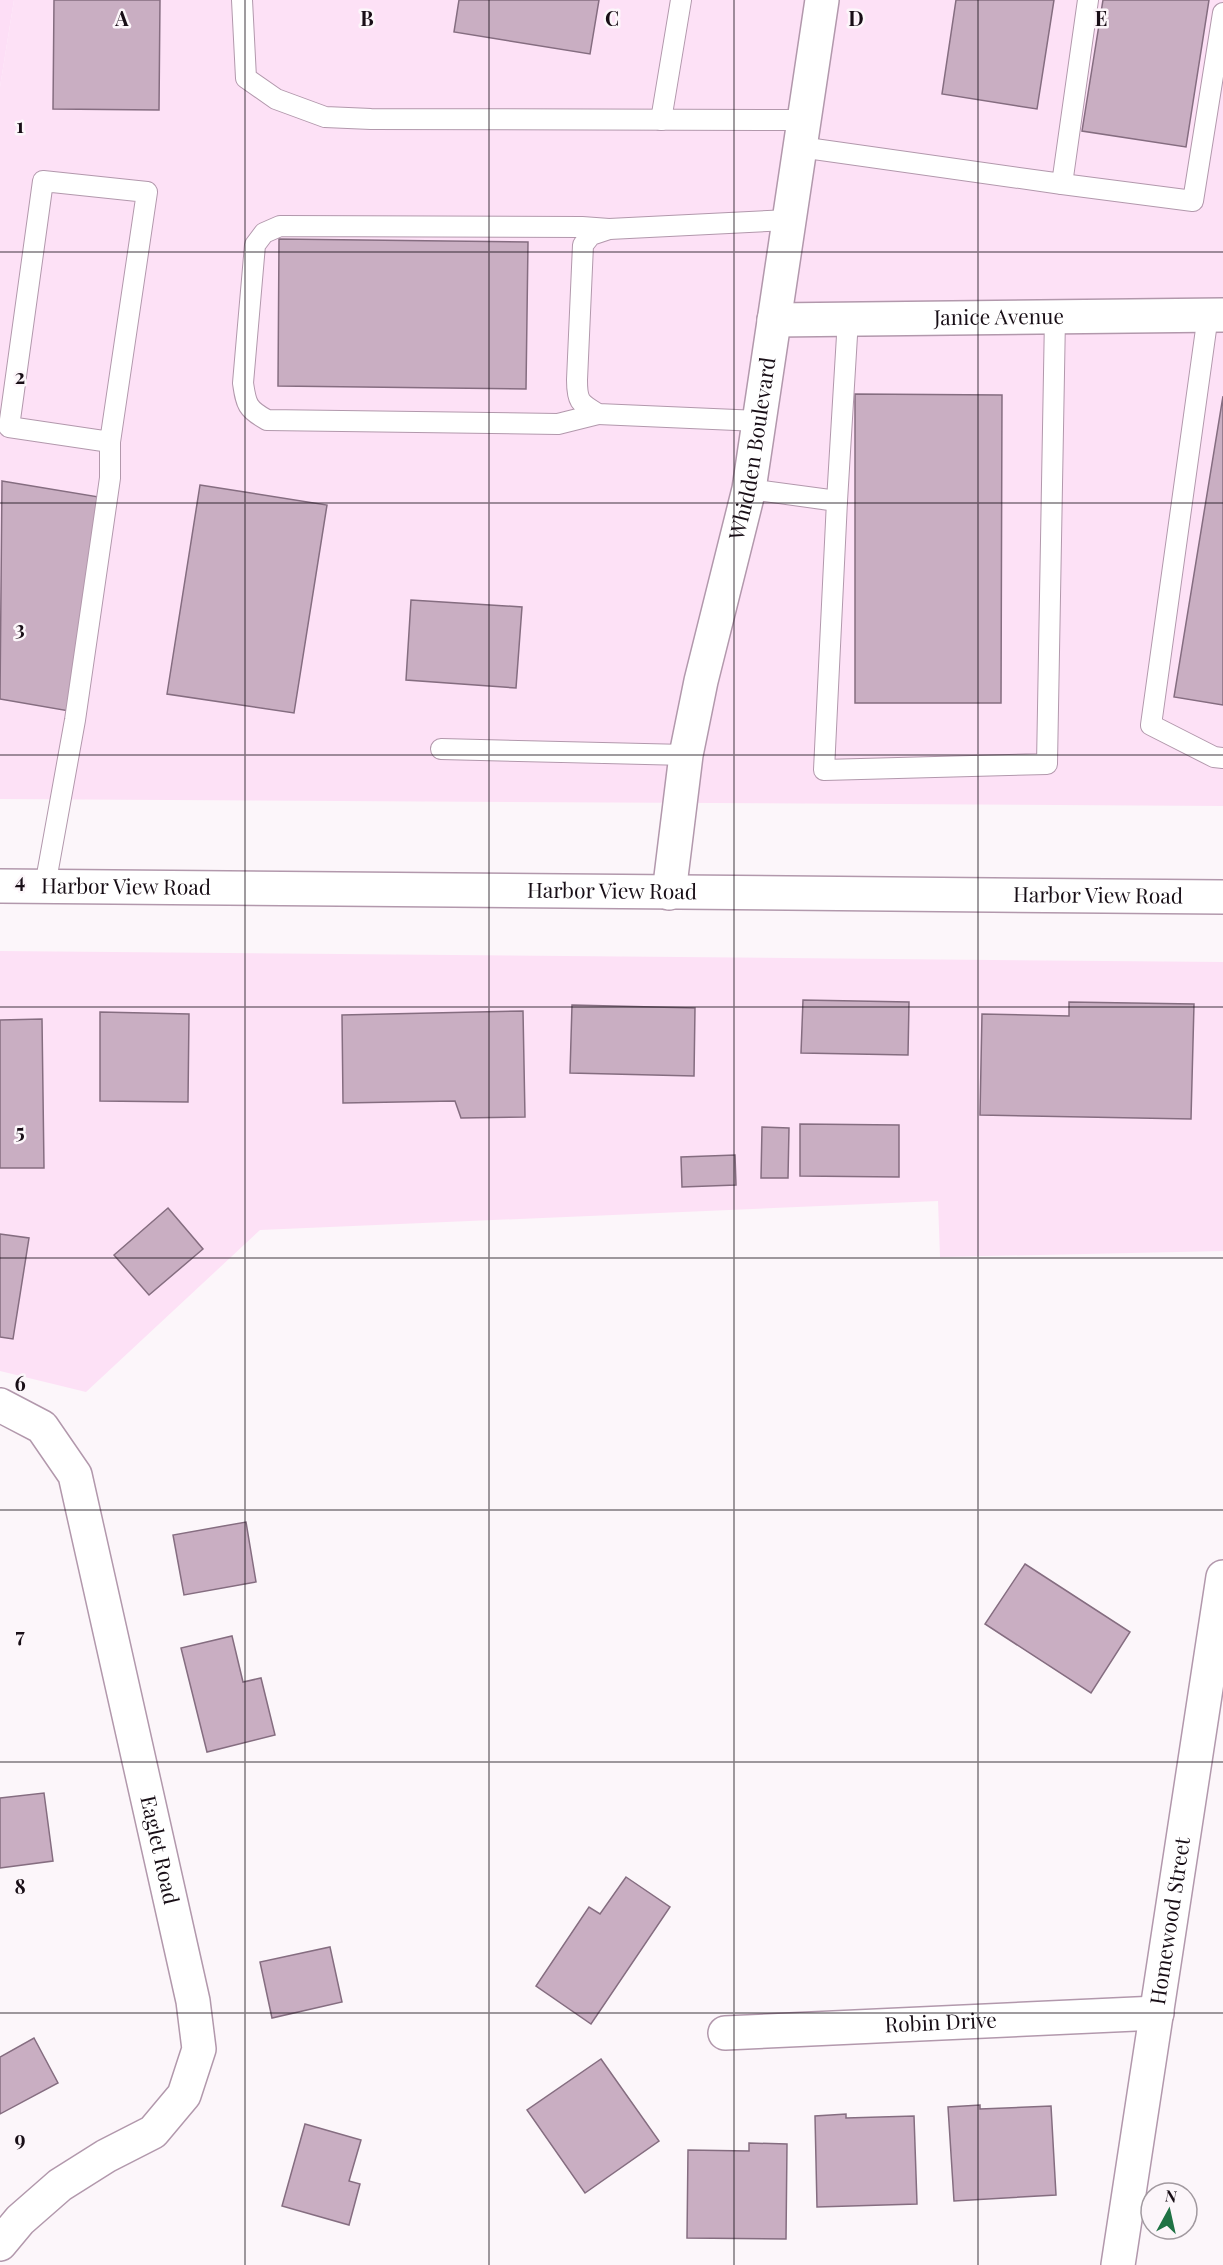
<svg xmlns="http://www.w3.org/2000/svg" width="1223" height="2265" font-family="'Playfair Display',serif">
  <rect width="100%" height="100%" fill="#fcf6fa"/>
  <g fill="#fde1f6">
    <path d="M14,0H1223V806L0,799V87Z"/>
    <path d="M0,951L1223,962V1251L940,1257L938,1201L260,1230L86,1392L0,1371Z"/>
  </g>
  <path fill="#fddef6" d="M0,0H14L0,87Z"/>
  <g fill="#c9aec2" stroke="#856d80" stroke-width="1.5">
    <path d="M54,0H160L159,110L53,109Z"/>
    <path d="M459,0H599L590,54L454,32Z"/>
    <path d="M956,0H1054L1037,109L942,94Z"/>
    <path d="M1103,0H1209L1186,147L1082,131Z"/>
    <path d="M279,239L528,242L526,389L278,386Z"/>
    <path d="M855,394L1002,395L1001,703H855Z"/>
    <path d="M1223,396V705L1174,697Z"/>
    <path d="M2,481L105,498L69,711L0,699Z"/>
    <path d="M200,485L327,505L294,713L167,694Z"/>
    <path d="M411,600L522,607L516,688L406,680Z"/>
    <path d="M803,1000L909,1002L908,1055L801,1053Z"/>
    <path d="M1069,1002L1194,1004L1191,1119L980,1115L982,1014L1069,1016Z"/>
    <path d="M572,1005L695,1008L694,1076L570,1073Z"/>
    <path d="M523,1011L525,1117L461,1118L455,1101L343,1103L342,1015Z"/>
    <path d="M100,1012L189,1014L188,1102L100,1101Z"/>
    <path d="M42,1019L44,1168H0V1020Z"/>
    <path d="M800,1124L899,1125V1177L800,1176Z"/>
    <path d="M762,1127L789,1128L788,1178H761Z"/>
    <path d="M735,1155L736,1185L682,1187L681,1157Z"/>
    <path d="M168,1208L203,1249L149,1295L114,1255Z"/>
    <path d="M0,1234L29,1238L13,1339L0,1337Z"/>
    <path d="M246,1522L256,1582L184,1595L173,1535Z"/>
    <path d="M1025,1564L1130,1632L1091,1693L985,1624Z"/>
    <path d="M232,1636L243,1682L261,1678L275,1735L207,1752L181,1648Z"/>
    <path d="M44,1793L53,1861L0,1868V1798Z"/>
    <path d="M626,1877L670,1907L591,2024L536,1986L589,1907L600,1914Z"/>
    <path d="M330,1947L342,2002L272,2018L260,1962Z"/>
    <path d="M34,2038L58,2083L0,2114V2057Z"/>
    <path d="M601,2059L659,2141L585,2193L527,2110Z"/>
    <path d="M980,2105V2109L1051,2106L1056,2195L954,2201L948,2107Z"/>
    <path d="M846,2114V2118L914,2116L917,2204L817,2207L815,2116Z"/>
    <path d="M305,2124L361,2140L349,2181L360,2184L349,2225L282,2206Z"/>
    <path d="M749,2143L787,2144L786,2239L687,2238L688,2150L749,2151Z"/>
  </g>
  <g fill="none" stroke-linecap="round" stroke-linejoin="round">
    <defs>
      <g id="service">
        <path d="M242,0L246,78L276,99L325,117L371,119L804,120"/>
        <path d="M661,120L681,0"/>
        <path d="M800,147L1062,184L1088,0"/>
        <path d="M1062,184L1193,201L1223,13"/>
        <path d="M1208,315L1151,725L1214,757L1223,758"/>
        <path d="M598,414L558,424L267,420C247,409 246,404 243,383L255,245L264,233L280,226L582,227L609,229"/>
        <path d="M759,421L598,414C580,403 577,402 577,380L583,245L591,235L609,229L789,220"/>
        <path d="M749,489L837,501L824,770L1047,764L1055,317"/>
        <path d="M837,501L848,319"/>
        <path d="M441,749L686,755"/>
        <path d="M45,886L75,720L110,478V442L147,192L43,181L9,427L110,442"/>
      </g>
      <g id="minor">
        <path id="s1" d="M774,320L1223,315"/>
        <path id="s2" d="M669,893L686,755L701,681L749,489L822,0"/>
        <path id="s3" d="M0,1405L42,1427L75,1475L193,2001L199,2049L184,2095L153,2132L106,2156L60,2185L20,2220L0,2244"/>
        <path id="s4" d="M725,2033L1157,2013"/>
        <path id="s5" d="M1118,2265L1223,1577"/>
      </g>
      <g id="secondary">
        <path id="s6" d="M0,886L1223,897"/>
      </g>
    </defs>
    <use href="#service" stroke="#b298ac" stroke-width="22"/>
    <use href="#minor" stroke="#b298ac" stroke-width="36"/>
    <use href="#secondary" stroke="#b298ac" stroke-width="36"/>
    <use href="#service" stroke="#fff" stroke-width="20"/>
    <use href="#minor" stroke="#fff" stroke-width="33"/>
    <use href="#secondary" stroke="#fff" stroke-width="33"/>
  </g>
  <path fill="none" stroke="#180e16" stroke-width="1.5" stroke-opacity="0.55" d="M245,0V2265M489,0V2265M734,0V2265M978,0V2265M0,252H1223M0,503H1223M0,755H1223M0,1007H1223M0,1258H1223M0,1510H1223M0,1762H1223M0,2013H1223"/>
  <g text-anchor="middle" stroke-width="5" stroke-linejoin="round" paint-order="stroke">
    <g font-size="21" fill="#180e16" stroke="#fcf6fa">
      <text dy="7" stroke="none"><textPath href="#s1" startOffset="225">Janice Avenue</textPath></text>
      <text dy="7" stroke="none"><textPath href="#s2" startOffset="453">Whidden Boulevard</textPath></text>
      <text dy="7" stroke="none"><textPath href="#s6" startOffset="126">Harbor View Road</textPath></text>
      <text dy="7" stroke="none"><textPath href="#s6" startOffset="612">Harbor View Road</textPath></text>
      <text dy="7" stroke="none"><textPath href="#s6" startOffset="1098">Harbor View Road</textPath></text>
      <text dy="7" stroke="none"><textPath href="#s3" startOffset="490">Eaglet Road</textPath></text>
      <text dy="7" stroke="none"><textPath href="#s5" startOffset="348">Homewood Street</textPath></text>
      <text dy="7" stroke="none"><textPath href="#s4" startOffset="216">Robin Drive</textPath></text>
    </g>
  </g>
  <g font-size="20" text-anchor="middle" font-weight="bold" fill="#180e16" stroke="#fcf6fa" stroke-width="5" stroke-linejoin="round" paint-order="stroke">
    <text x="122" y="26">A</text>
    <text x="367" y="26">B</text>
    <text x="612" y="26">C</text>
    <text x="856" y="26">D</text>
    <text x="1101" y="26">E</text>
    <text x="20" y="133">1</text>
    <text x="20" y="384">2</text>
    <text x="20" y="636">3</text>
    <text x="20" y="888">4</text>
    <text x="20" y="1139">5</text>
    <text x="20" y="1391">6</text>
    <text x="20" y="1643">7</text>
    <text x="20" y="1894">8</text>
    <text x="20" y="2146">9</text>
  </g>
  <g transform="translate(1169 2211) rotate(8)"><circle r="28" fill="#fcf6fa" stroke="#a1999f" stroke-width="1.5"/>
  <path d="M0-4.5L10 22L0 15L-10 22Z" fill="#1f7244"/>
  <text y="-9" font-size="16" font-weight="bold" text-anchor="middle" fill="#180e16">N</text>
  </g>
</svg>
